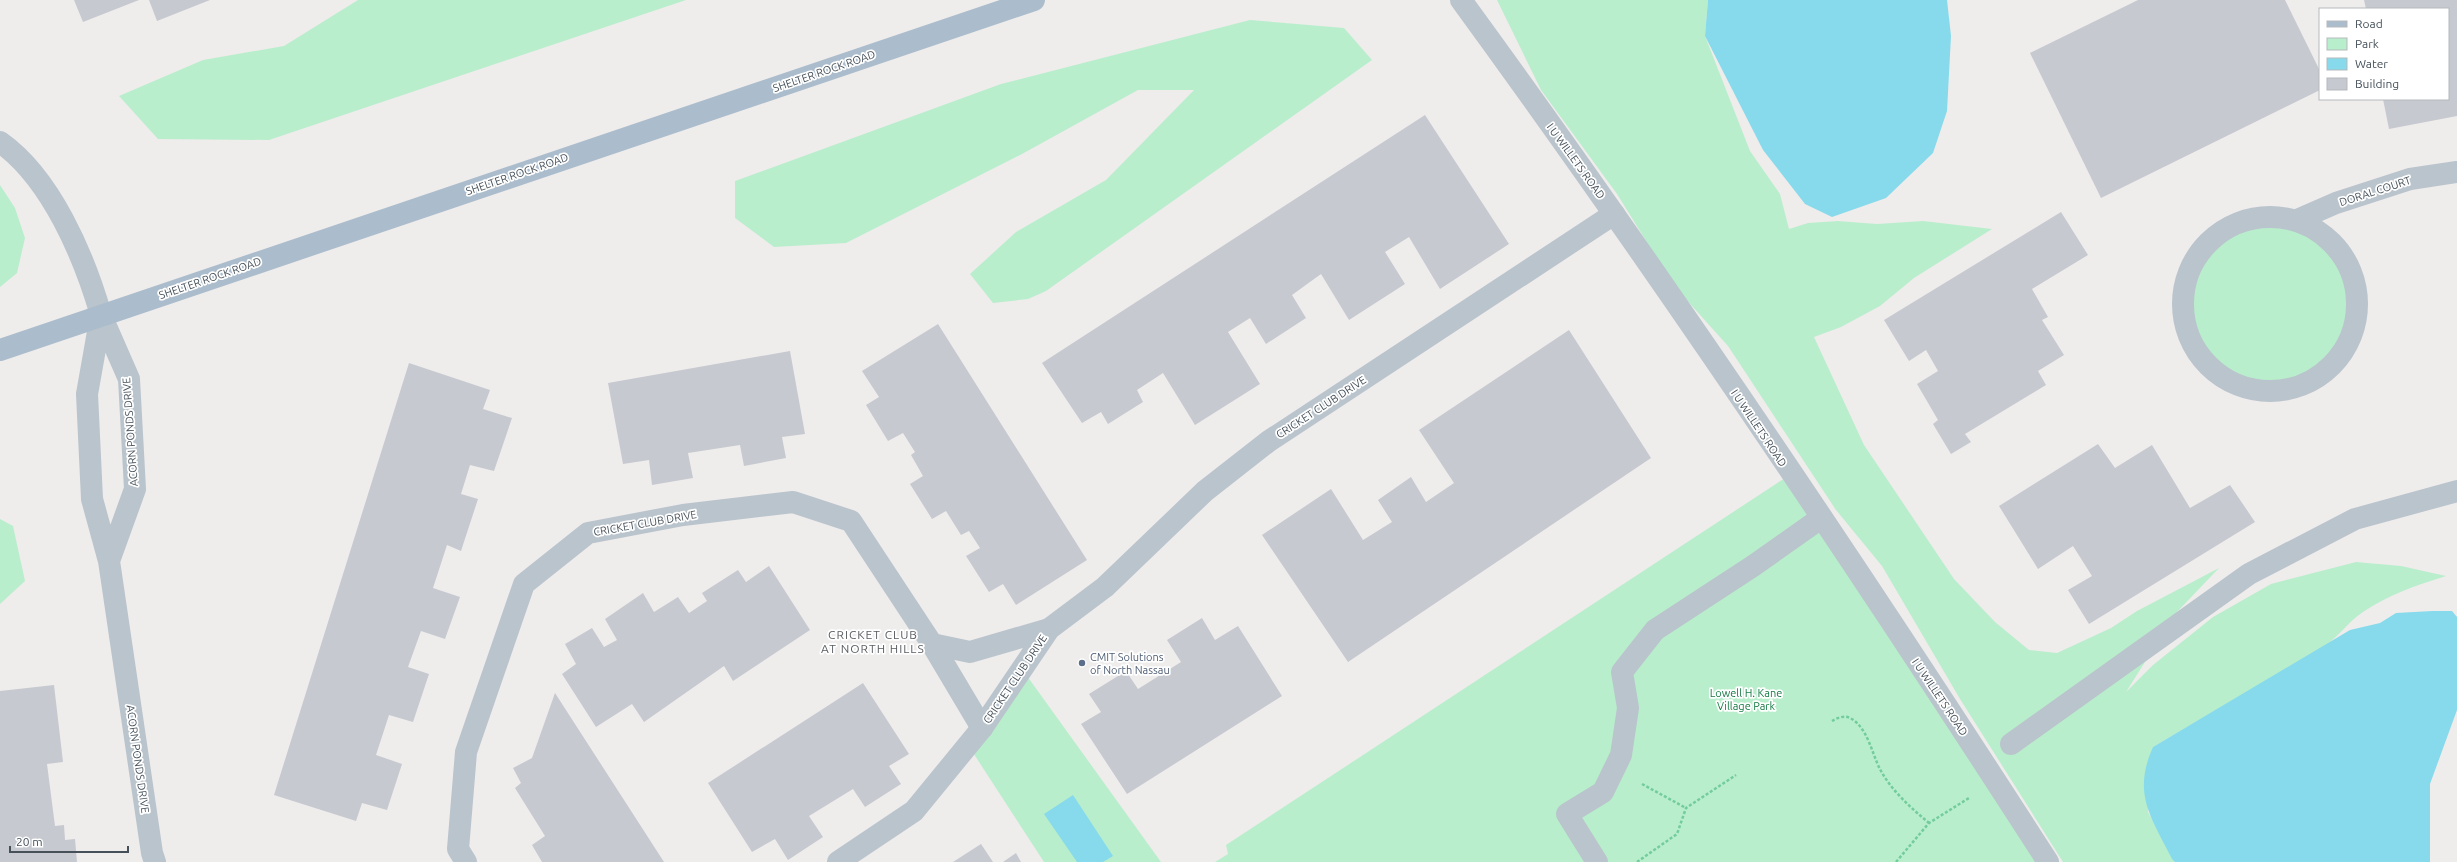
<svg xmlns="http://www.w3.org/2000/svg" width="2457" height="862" font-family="Ubuntu,sans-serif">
  <rect width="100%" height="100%" fill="#efecec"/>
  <g fill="#b9eecc">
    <path d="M358,0H686L269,140L158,139L119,96L203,60L284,46Z"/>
    <path d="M1497,0H1708L1705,36L1750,151L1780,194L1789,229L1808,223L1838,221L1877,224L1923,221L1992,229L1914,278L1880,306L1841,327L1814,337L1864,445L1954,579L1995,622L2029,650L2057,653L2111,628L2137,611L2219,568L2176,613L2126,692L2153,665L2213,617L2271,584L2356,562L2401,566L2446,576C2417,585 2388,595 2363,612C2349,621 2338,637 2324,647L2153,747L2148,812L2175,862H2063L1960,699L1882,566L1836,510L1728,346L1674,286L1617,194L1541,90Z"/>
    <path d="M1250,20L1344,28L1372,60L1046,291L1028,299L993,303L970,274L1016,232L1106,180L1194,90H1138L1022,154L846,243L774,247L735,218V181L1001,84Z"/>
    <path d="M0,185L15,208L25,238L17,273L0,287Z"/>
    <circle cx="2270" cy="304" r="87"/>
    <path d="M1791,474L2048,862H1215L1228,854L1226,845Z"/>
    <path d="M0,519L13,526L25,581L0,604Z"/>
    <path d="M1022,669L1161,862H1044L968,745Z"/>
  </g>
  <g fill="#86daeb">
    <path d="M1708,0H1947L1951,36L1947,111L1933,153L1886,198L1832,217L1805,204L1763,150L1705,36Z"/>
    <path d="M2432,611H2452L2457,617V710L2430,784V862H2175L2172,859C2151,817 2132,794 2153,747L2350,630L2380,623L2396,613Z"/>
    <path d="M1073,795L1113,856L1103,862H1077L1044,814Z"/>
  </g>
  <g fill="#c6c9cf">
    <path d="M74,0H139L83,22Z"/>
    <path d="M149,0H210L157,21Z"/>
    <path d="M2138,0H2285L2320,71V90L2101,198L2030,53Z"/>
    <path d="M2364,0H2457V116L2389,129L2383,99H2448V9H2366Z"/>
    <path d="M1425,115L1509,244L1440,289L1409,237L1385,252L1405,284L1349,320L1321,274L1292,295L1306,318L1266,344L1250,318L1228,332L1260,384L1195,425L1163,373L1137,390L1143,402L1108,424L1101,412L1082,423L1042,363Z"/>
    <path d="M2061,212L2088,255L2032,289L2048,317L2042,320L2064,355L2038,371L2046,385L1965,434L1971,442L1951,454L1933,424L1938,420L1917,384L1938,371L1926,350L1909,361L1884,320Z"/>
    <path d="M938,324L1087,560L1016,605L1003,584L989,592L966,556L980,548L969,531L961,535L946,511L932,519L910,484L923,476L911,455L915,452L903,433L888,441L866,405L879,397L862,371Z"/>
    <path d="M1569,330L1651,458L1348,662L1262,535L1331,489L1363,540L1392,522L1378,500L1411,477L1426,502L1454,483L1419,430Z"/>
    <path d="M790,351L805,434L782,437L786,458L744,466L740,445L688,453L693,478L652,485L649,460L623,464L608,383Z"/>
    <path d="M409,363L490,390L483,409L512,418L494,471L470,465L461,494L478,499L461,551L447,545L433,588L460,597L445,639L421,631L408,667L429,674L413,722L389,715L376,755L402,764L387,810L362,803L356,821L274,795Z"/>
    <path d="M2098,444L2115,468L2152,445L2190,508L2230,485L2255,522L2089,624L2068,590L2092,576L2073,546L2038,569L1999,506Z"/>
    <path d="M769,566L810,630L733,681L724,666L644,722L632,704L596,727L562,674L576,664L565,644L592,628L604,647L617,640L605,619L643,593L654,612L678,597L689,613L707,601L702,593L738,570L746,582Z"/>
    <path d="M1202,618L1215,640L1238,626L1282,696L1127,794L1081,724L1101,712L1089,694L1126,671L1138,689L1181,662L1167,640Z"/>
    <path d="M863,683L909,754L889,766L901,784L865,807L853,789L809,816L823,837L788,860L775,839L752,852L708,783Z"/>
    <path d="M54,685L63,762L47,764L55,826L64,825L65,840L75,839L77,862H0V691Z"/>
    <path d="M555,693L664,862H542L532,845L545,836L515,788L521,783L513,768L532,758Z"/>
    <path d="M981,844L993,862H953Z"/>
    <path d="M1016,853L1021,862H1003Z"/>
  </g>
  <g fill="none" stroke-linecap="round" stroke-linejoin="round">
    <g stroke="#72cc9c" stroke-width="2.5" stroke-dasharray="3 2" stroke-linecap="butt">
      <path d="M1832,721C1837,718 1844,715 1850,718C1868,727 1872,755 1881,771C1892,791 1911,808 1929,823"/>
      <path d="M1642,784L1686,808"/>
      <path d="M1637,862L1677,834L1686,808L1736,775"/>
      <path d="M1896,862L1929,823L1969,798"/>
    </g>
    <g stroke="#bac4cc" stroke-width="22">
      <path d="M1461,0C1666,281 1860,570 2048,862"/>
      <path d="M0,142C51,178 84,256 101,315"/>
      <circle cx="2270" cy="304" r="87"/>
      <path d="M2297,220L2336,203L2410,179L2457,172"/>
      <path d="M109,561L135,489L129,379L101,315L87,394L92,499L109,561L152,853L155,862"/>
      <path d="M932,644L970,652L1049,629"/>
      <path d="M2011,744L2249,574L2355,519L2457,491"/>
      <path d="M466,862L458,849L466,752L524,584L588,533L683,515L793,502L851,521L932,644L982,728"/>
      <path d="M838,862L914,811L982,728L1049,629L1105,587L1205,491L1269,441L1614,214"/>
      <path d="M1597,862L1567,814L1603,792L1621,755L1628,708L1622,672L1655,630L1753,566L1821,518"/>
    </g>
    <path stroke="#abbdcc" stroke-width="22" d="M0,350L1034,0"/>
  </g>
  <circle fill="#5c6f8a" stroke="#fff" stroke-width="1.5" cx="1082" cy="663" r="4"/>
  <g text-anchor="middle" stroke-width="3.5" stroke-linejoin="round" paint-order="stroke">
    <g font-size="11" fill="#455059" stroke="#fff">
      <text transform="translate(824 71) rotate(-19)" y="4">SHELTER ROCK ROAD</text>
      <text transform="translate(1576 161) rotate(54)" y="4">I U WILLETS ROAD</text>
      <text transform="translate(517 174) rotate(-19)" y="4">SHELTER ROCK ROAD</text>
      <text transform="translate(2375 191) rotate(-18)" y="4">DORAL COURT</text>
      <text transform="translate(210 278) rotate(-19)" y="4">SHELTER ROCK ROAD</text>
      <text transform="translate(1321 407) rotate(-33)" y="4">CRICKET CLUB DRIVE</text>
      <text transform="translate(1759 428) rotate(56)" y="4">I U WILLETS ROAD</text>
      <text transform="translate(130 432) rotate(-94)" y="4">ACORN PONDS DRIVE</text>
      <text transform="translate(645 523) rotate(-10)" y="4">CRICKET CLUB DRIVE</text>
      <text transform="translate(1015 679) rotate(-56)" y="4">CRICKET CLUB DRIVE</text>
      <text transform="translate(1940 697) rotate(56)" y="4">I U WILLETS ROAD</text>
      <text transform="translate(138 759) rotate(82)" y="4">ACORN PONDS DRIVE</text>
    </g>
    <g font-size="11" fill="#4e5e75" stroke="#fff" text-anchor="start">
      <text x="1090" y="661">CMIT Solutions<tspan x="1090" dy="13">of North Nassau</tspan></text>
    </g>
    <g font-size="11" fill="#167a44" stroke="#fff">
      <text x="1746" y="697">Lowell H. Kane<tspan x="1746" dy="13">Village Park</tspan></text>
    </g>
    <g font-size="12" letter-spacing="1" fill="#595d61" stroke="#fff">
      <text x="873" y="639">CRICKET CLUB<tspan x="873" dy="14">AT NORTH HILLS</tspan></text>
    </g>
  </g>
  <rect x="2319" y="8" width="130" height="92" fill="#ffffff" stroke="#b5b9bd"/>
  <rect x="2327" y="21" width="20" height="6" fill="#abbdcc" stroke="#b5b9bd"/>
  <text x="2355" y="28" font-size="12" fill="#455059">Road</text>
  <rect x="2327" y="38" width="20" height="12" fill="#b9eecc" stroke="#b5b9bd"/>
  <text x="2355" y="48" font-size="12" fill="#455059">Park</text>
  <rect x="2327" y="58" width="20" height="12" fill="#86daeb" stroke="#b5b9bd"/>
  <text x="2355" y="68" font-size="12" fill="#455059">Water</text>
  <rect x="2327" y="78" width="20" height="12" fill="#c6c9cf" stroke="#b5b9bd"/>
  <text x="2355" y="88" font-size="12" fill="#455059">Building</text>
  <path d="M10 846v6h118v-6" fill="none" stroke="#455059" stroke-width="2"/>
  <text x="16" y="846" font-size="12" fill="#455059" stroke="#ffffff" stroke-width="3" paint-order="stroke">20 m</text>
</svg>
